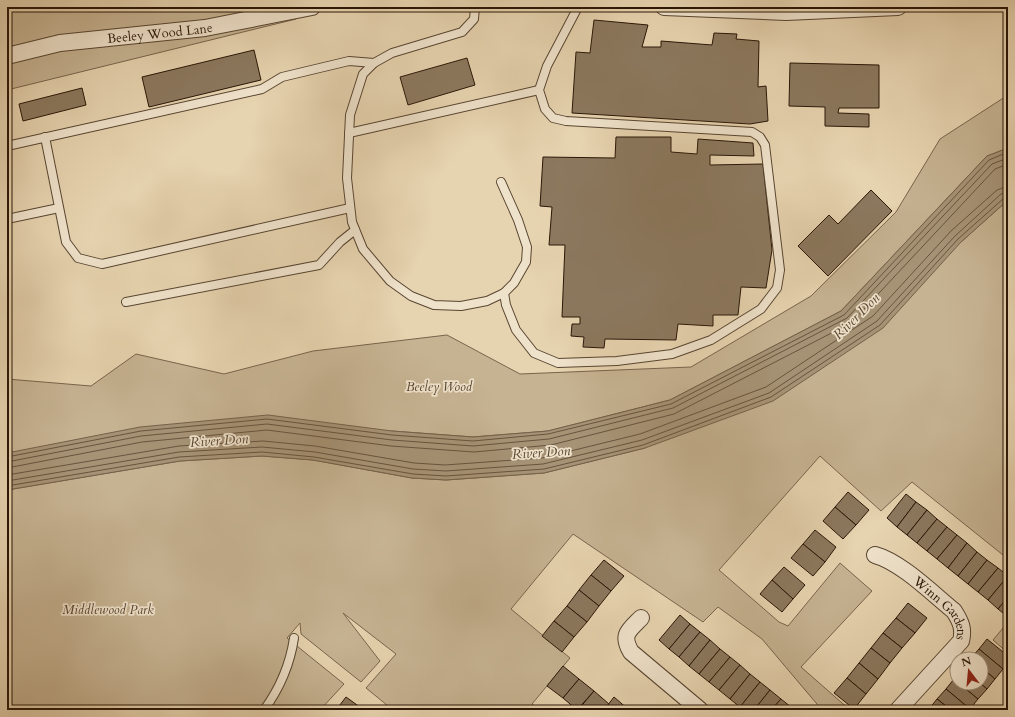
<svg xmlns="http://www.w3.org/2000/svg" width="1015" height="717" font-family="Cardo,serif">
  <rect width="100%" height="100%" fill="#e6d3af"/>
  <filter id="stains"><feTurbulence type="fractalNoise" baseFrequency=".005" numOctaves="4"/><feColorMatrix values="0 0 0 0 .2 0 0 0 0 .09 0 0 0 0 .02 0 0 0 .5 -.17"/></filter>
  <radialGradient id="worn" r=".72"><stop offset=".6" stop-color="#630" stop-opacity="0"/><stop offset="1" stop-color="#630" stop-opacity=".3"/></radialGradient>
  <g fill="#c6b392" stroke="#78644c">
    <path d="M7,7H306L296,19L7,90Z"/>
    <path d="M1008,95V148L987,156L841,311L670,400L548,431L473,437L392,431L7,453V379L91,386L136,354L224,374L313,351L447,335L520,374L691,367L811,296L896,212L940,139Z"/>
    <path d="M1008,200V559L912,482L881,511L820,456L719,570L779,622L788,626L840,563L872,591L801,667L850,710H822L762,639L718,607L703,622L573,534L511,609L570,658L532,704L539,710H393L366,688L396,654L343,613L380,661L361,682L301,634L300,623L287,638L344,684L320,710H7V490L180,461L262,456L313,460L412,478L446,480L544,473L645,448L961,242Z"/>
    <path d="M1008,622V653L993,640Z"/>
  </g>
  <path fill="#a69376" stroke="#74614a" d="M1008,148V200L961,242L883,328L773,401L645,448L544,473L446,480L412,478L313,460L262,456L180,461L7,490V453L140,427L268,415L392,431L473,437L548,431L670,400L841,311L987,156Z"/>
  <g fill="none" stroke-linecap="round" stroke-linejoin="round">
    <g stroke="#68543e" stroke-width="1">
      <path d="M7,457L141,431L267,419L392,435L473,441L548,434L671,404L844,315L989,160L1008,152"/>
      <path d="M7,462L141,436L267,424L392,440L473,446L549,439L673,408L847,318L992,164L1008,158"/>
      <path d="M7,468L142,442L267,430L391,446L474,452L551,445L674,414L851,323L995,169L1008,164"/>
      <path d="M7,475L179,446L263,441L315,446L414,463L445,465L542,458L640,434L766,387L873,316L951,231L997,190L1008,186"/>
      <path d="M7,481L179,452L262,447L315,452L413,469L446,471L543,464L642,440L769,393L877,321L955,236L1001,194L1008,192"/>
      <path d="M7,486L179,457L262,452L314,457L413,474L446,476L544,469L643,445L771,397L880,325L958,239L1004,198L1008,197"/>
    </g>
  </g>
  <g fill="#8b785e" stroke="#291607">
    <path d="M594,20L648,25L642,47H661V41L712,45L714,33L737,34L736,39L759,41L758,87L766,86L768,121L750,124L572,113L576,52L590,53Z"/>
    <path d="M254,50L261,80L149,107L142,77Z"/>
    <path d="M467,58L475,85L408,105L400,77Z"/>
    <path d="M790,63L879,65V108H839L838,113L869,114V127L825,126V107L789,106Z"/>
    <path d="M82,88L86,105L23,121L19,104Z"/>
    <path d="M616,137H671V152L697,154L698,139L753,143L754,156L710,155V165L763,164L772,250L766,288L741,287L738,315H713V326L678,324L676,340L605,339L604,348L583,347L584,337L571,336L572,324H580V317H562L565,245H549L552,207L540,206L543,157L615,158Z"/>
    <path d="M871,190L892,211L828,276L798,246L829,215L838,224Z"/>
    <path d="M848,492L869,510L856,525L835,507Z"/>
    <path d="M906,494L916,502L897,527L887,518Z"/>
    <path d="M916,502L927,510L907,535L897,527Z"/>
    <path d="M835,507L856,525L843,539L823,521Z"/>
    <path d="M927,510L937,519L917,543L907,535Z"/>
    <path d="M937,519L947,527L927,551L917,543Z"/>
    <path d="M947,527L957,535L937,559L927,551Z"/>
    <path d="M815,530L836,547L825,562L803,544Z"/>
    <path d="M957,535L967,543L948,568L937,559Z"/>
    <path d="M967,543L977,552L958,576L948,568Z"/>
    <path d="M803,544L825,562L813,576L791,558Z"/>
    <path d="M977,552L987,560L968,584L958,576Z"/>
    <path d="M604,560L624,576L611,591L591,575Z"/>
    <path d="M987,560L998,568L978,592L968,584Z"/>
    <path d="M784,567L805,585L793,599L772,580Z"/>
    <path d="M998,568L1008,576L988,600L978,592Z"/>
    <path d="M591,575L611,591L599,606L579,590Z"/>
    <path d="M1008,576V597L998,609L988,600Z"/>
    <path d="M772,580L793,599L782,612L760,594Z"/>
    <path d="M579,590L599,606L587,622L567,606Z"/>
    <path d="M1008,597V617L998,609Z"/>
    <path d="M908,603L927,618L915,633L896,618Z"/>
    <path d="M567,606L587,622L574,637L554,621Z"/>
    <path d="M680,615L690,624L669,649L659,640Z"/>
    <path d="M896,618L915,633L902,648L883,633Z"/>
    <path d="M554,621L574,637L562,652L542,636Z"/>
    <path d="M690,624L700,632L679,657L669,649Z"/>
    <path d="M700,632L710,640L689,666L679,657Z"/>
    <path d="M883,633L902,648L890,663L871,648Z"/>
    <path d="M987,639L1008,656V663L1003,669L979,649Z"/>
    <path d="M710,640L720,649L699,674L689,666Z"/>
    <path d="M871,648L890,663L878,679L859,663Z"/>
    <path d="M720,649L730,657L709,682L699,674Z"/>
    <path d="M979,649L1003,669L995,679L981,667V659H970Z"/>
    <path d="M730,657L740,665L719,690L709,682Z"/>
    <path d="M859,663L878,679L866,694L847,678Z"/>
    <path d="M740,665L750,674L730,699L719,690Z"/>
    <path d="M563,666L579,679L563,698L547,686Z"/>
    <path d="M981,667L995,679L987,689L980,683Z"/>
    <path d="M750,674L760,682L740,707L730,699Z"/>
    <path d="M847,678L866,694L854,709L834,693Z"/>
    <path d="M579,679L594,691L577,710L563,698Z"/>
    <path d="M954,679L978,699L970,709L946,689Z"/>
    <path d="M760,682L770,690L754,710H743L740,707Z"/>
    <path d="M959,683H980L987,689L978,699Z"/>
    <path d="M946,689L970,709L969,710H951L937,699Z"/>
    <path d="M770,690L781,699L771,710H754Z"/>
    <path d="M594,691L609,704L604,710H578Z"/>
    <path d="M346,697L364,710H336Z"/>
    <path d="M614,697L629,710H604Z"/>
    <path d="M781,699L791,707L788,710H771Z"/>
    <path d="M937,699L951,710L929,709Z"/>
  </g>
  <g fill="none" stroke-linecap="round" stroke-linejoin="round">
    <defs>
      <g id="service">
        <path d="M475,7L474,19L462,32L392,53L374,63L363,74L350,115L347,178L352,222L363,249L390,281L411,296L434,305L461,306L487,301L504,293L514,283L526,262L527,247L518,220L501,182"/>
        <path d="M349,133L539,90"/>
        <path d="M45,137L66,242L78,258L102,264L350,208"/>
        <path d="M7,146L262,89L282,77L349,61L374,63"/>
        <path d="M7,219L59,208"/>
        <path d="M504,293L506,305L516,330L534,353L558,363L617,361L672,354L711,340L761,309L777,288L780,270L765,145L760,137L752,132L566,121L553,118L545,109L539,90L547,66L578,7"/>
        <path d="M126,302L319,265L340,242L355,230"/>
        <path d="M264,710C280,688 290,665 294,638"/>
      </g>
      <g id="minor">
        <path d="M664,7L786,12L898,7"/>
        <path id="s1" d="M7,56L60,43L205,28L312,7"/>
        <path id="s2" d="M875,555C901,562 933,594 954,611C961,622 964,629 961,641L898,710"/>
        <path d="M641,618C628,631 621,635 631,652L700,710"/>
      </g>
    </defs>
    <use href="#service" stroke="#584531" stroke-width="10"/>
    <use href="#minor" stroke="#584531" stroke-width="18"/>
    <use href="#service" stroke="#efe2cb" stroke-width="8"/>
    <use href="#minor" stroke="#efe2cb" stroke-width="16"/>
  </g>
  <g text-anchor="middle" stroke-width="3.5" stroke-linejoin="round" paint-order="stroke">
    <g font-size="13" fill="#291607" stroke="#efe2cb">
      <text dy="5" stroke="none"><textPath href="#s1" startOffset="155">Beeley Wood Lane</textPath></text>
      <text dy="5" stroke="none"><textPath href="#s2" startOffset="88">Winn Gardens</textPath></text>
    </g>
    <g font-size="13" font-style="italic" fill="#584531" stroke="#efe2cb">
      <text x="439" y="391">Beeley Wood</text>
      <text x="108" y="614">Middlewood Park</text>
    </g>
    <g font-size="14" font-style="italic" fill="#5b4833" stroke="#efe2cb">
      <text transform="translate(856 316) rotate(-45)" y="5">River Don</text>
      <text transform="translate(219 440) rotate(-4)" y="5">River Don</text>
      <text transform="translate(541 452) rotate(-4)" y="5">River Don</text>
    </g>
  </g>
  <rect width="1015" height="717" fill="none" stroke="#e6d3af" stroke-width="24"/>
  <rect x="8" y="8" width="999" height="701" fill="none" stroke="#291607" stroke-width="2"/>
  <rect x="12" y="12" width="991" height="693" fill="none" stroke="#291607"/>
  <g transform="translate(969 671) rotate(344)"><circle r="19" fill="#efe2cb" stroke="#a0907d"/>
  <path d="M0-3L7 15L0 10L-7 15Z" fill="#8f2418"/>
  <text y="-6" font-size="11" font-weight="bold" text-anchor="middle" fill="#291607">N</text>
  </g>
  <rect width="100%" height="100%" filter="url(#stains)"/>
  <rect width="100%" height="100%" fill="url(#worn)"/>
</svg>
